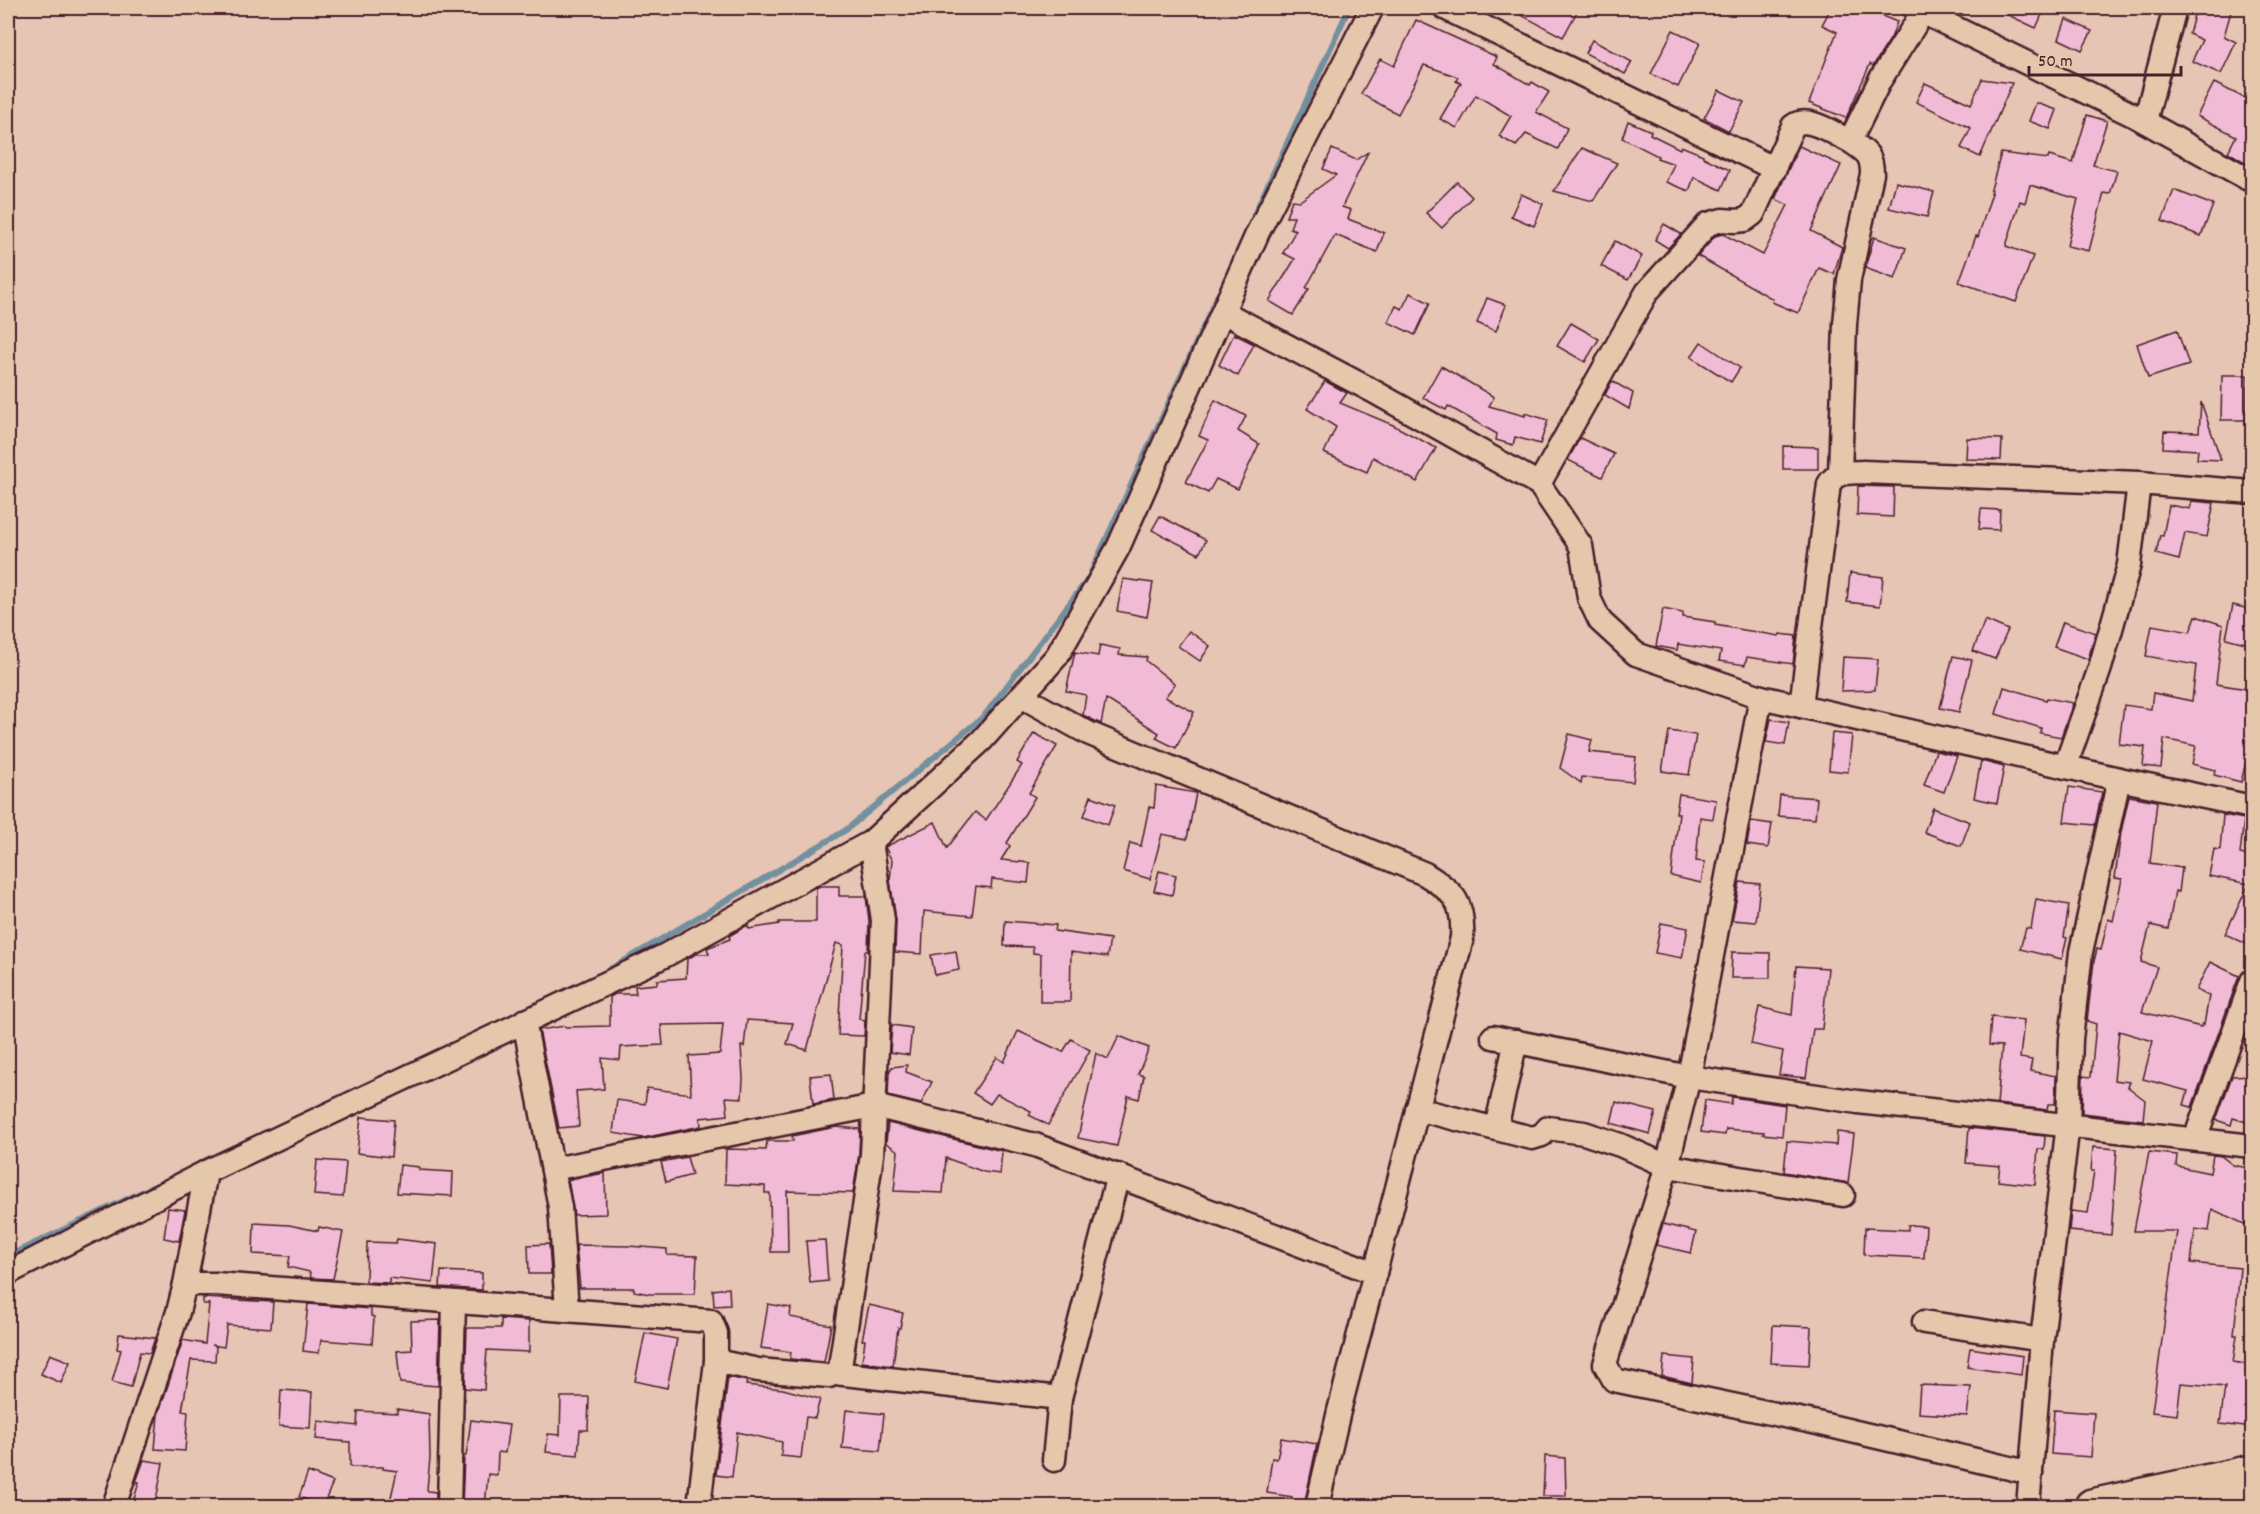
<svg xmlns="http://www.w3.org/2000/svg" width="2260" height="1514" font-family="Dekko,sans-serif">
  <rect width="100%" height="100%" fill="#e7c5b4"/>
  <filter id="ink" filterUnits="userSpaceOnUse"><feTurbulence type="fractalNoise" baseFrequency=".0167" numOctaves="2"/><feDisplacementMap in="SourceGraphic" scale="12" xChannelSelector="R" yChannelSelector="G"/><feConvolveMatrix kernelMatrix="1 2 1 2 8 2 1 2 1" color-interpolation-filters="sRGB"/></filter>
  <g filter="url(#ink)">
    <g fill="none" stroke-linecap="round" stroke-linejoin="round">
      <g stroke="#72909f" stroke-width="6">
        <path d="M1254,215L1349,8"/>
        <path d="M607,971L846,830L984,716L1088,579L1218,295"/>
        <path d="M8,1256L159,1184"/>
      </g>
    </g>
    <g fill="#f1bbd6" stroke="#4a1f2b" stroke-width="1.5">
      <path d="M1508,8H1579L1563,37Z"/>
      <path d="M1831,8H1862L1897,22L1891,38L1873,66L1870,64L1846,118L1809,103L1837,32L1822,25Z"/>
      <path d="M1993,8H2045L2036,28Z"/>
      <path d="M2196,8H2232L2224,36L2236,42L2221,74L2192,61L2202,40L2189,34Z"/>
      <path d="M2066,19L2092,31L2082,50L2059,39Z"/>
      <path d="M1416,20L1497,57L1494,64L1530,85L1532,82L1549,92L1536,112L1567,128L1558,149L1526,134L1516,146L1499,136L1511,116L1476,95L1457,128L1440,119L1461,83L1456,81L1458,77L1424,65L1398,114L1361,94L1380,59L1394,66Z"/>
      <path d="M1673,30L1700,43L1678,87L1651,74Z"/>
      <path d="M1592,40L1632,62L1625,74L1585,53Z"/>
      <path d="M1982,79L2012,83L1980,157L1961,148L1971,128L1916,102L1925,83L1971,104Z"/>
      <path d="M2214,83L2253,102V155L2248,164L2228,152L2236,136L2197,116Z"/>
      <path d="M1719,90L1744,102L1729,131L1704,118Z"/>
      <path d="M2036,103L2057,110L2050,129L2029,121Z"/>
      <path d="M2087,115L2107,121L2093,165L2117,171L2110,194L2104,193L2089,251L2067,246L2078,199L2030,185L2025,203L2020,201L2006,246L2033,256L2016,302L1959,282L1976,236L1978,237L1992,193H1990L2001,153L2048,159L2049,156L2073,163Z"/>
      <path d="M1628,121L1651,131L1650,134L1680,149L1681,146L1703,155V157L1730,170L1721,190L1694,177L1689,191L1666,182L1674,164L1657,158L1658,156L1622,138Z"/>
      <path d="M1799,146L1841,165L1811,231L1842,247L1834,274L1819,268L1798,313L1772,302L1773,299L1698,256L1715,236L1723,234L1763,255L1788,205L1775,199Z"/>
      <path d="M1582,148L1617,163L1593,201L1554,191Z"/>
      <path d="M1332,149L1356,160L1368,152L1342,207L1351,210L1348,219L1384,233L1377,252L1335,235L1306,288L1309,289L1293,315L1269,301L1295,259L1283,253L1296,230L1290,228L1294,217H1286L1292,200L1300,201L1336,175L1323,169Z"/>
      <path d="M1457,182L1472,197L1442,228L1426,213Z"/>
      <path d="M1896,182L1934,192L1927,217L1889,208Z"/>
      <path d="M2174,190L2213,205L2201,236L2162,221Z"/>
      <path d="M1521,194L1543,204L1534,226L1511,216Z"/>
      <path d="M1664,224L1681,234L1668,248L1655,240Z"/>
      <path d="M1874,237L1906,248L1895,279L1865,268Z"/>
      <path d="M1615,241L1642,256L1628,280L1601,266Z"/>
      <path d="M1410,293L1430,303L1415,335L1388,322L1396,306L1402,309Z"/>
      <path d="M1487,298L1506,305L1496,331L1477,323Z"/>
      <path d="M1571,323L1599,339L1585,362L1557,346Z"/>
      <path d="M2177,330L2189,365L2148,378L2137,344Z"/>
      <path d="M1234,334L1254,344L1238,376L1219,365Z"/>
      <path d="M1701,342L1740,368L1731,382L1691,357Z"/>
      <path d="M1441,366L1494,397L1489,406L1525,416V413L1548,420L1540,444L1515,437L1513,445L1496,440L1497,434L1448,406L1446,410L1423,398Z"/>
      <path d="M2222,375H2247L2246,420H2221Z"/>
      <path d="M1325,381L1347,393L1340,403L1393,425L1436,448L1417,482L1373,457L1367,472L1324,453L1336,427L1307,409Z"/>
      <path d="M1612,381L1633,393L1629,409L1605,395Z"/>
      <path d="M1215,400L1246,416L1238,431L1259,444L1238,489L1216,479L1208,493L1186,482L1208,440L1199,436Z"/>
      <path d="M2201,402L2221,460L2197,459L2198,450L2163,448L2164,431L2199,432Z"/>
      <path d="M1580,438L1614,454L1602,477L1568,460Z"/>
      <path d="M1967,438L2002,439L2001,460L1966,459Z"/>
      <path d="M1783,446L1818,447V469H1783Z"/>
      <path d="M1858,486L1894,487L1893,517L1857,515Z"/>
      <path d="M2192,501L2214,503L2207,537L2185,533L2179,560L2156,554L2160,535L2163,536L2169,505L2190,509Z"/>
      <path d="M1981,509L2000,510L1999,530L1979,529Z"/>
      <path d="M1160,516L1206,540L1199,554L1152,530Z"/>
      <path d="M1850,573L1883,577L1880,606L1847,602Z"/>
      <path d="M1123,579L1153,583L1147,617L1117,611Z"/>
      <path d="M2233,605L2253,610V629L2249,644L2226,638Z"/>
      <path d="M1663,609L1683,613V617L1715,622V625L1779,636L1780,634L1796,636L1793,664L1747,657L1745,665L1719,661L1721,651L1678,644L1677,650L1656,646Z"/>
      <path d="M2196,616L2223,625L2216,684L2253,690V734L2241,782L2214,775L2215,770L2192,764L2196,746L2164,739L2161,768L2143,766L2145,747L2119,744L2124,705L2151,709L2153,693L2192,701L2196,665L2146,656L2152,625L2190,632Z"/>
      <path d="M1985,620L2008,630L1995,659L1973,651Z"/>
      <path d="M2063,622L2096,633L2088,659L2054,647Z"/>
      <path d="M1189,631L1210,646L1200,661L1178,646Z"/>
      <path d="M1100,645L1120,649L1119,655L1147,657L1146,661L1175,684L1165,697L1194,712L1176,748L1156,738L1159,733L1106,699L1101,724L1083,715L1086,695L1066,691L1075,652L1098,656Z"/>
      <path d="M1953,656L1972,660L1959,712L1940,708Z"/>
      <path d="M1843,657L1878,659L1875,690L1841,691Z"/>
      <path d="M2004,687L2046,700L2047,698L2073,703L2061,737L2040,733L2041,728L1996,714Z"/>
      <path d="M1771,719L1789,722L1785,745L1766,742Z"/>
      <path d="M1669,731L1696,735L1689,775L1662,771Z"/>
      <path d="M1034,733L1057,746L1029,793L1035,797L1007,843L1010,846L1001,860L1030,863L1028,883L992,879L991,888L976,886L972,916L924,911L922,954L895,952L896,920L890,880L892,861L885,847L935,822L947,848L975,812L986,820L1022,765L1017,762Z"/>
      <path d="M1832,733L1852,735L1848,772L1829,770Z"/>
      <path d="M1569,734L1592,740L1589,752L1636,757L1633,782L1582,777L1581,783L1560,768Z"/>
      <path d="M1936,751L1957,756L1944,792L1924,785Z"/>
      <path d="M1981,761L2004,767L1997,803L1974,798Z"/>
      <path d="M1156,786L1196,793L1187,839L1162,834L1150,879L1123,871L1130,843L1141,846L1149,807L1154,808Z"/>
      <path d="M2069,787L2102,792L2095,825L2064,822Z"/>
      <path d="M1679,794L1716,800L1713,819L1700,817L1696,861L1705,862L1701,883L1671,876L1679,813H1676Z"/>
      <path d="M1780,795L1817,798L1815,819L1778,816Z"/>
      <path d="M1091,796L1115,805L1108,825L1084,816Z"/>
      <path d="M2129,796L2157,801L2150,863L2182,868L2179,892L2175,891L2168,929L2150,925L2141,962L2157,967L2142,1012L2201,1027L2202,1024L2204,1025L2209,996L2196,990L2210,962L2239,976L2192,1107L2184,1105L2188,1091L2143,1079L2153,1041L2119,1031L2114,1080L2130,1082L2128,1087L2145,1100L2143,1120L2082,1113L2083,1076L2091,1077L2096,1024L2087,1021L2094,961L2097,949L2101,950L2108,919L2113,921L2122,879L2115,878L2121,832Z"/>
      <path d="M1933,808L1970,822L1961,846L1924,832Z"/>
      <path d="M2223,815L2244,819L2240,854L2253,857V947L2225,934L2249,884L2209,876L2214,849L2220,850Z"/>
      <path d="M1751,821L1772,824L1768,848L1747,845Z"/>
      <path d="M1159,871L1176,875L1172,895L1154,891Z"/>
      <path d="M1740,882L1760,884L1756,922L1732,920Z"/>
      <path d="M820,886H839V896H866L869,921L868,951H865L859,1019L865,1021L864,1036L838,1035L843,945L836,943L807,1050L787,1044L793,1023L747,1020L744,1047L741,1046L743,1078L742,1098L726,1097L728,1115L700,1118L701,1126L643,1138L613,1133L617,1100L645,1104L647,1088L691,1094L689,1056L720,1054L723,1024L661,1025L663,1045L621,1047L620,1060L602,1058L604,1089L576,1091L579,1126L559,1128L539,1030L565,1026L566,1027L610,1026V997L615,994H636L635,986L657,984V980L686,978L687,959L696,954H709L707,948L730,939L729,936L746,926H748L749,929L779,924V922H816V888Z"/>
      <path d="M2036,899L2069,905L2064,937L2067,938L2062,959L2020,949L2026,928L2031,929Z"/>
      <path d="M1005,921L1056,925L1055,931L1110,939L1107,957L1071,952L1070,1002H1040L1041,954L1033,953V947L1004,946Z"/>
      <path d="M1661,923L1688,928L1682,958L1655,953Z"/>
      <path d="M956,951L959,970L935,975L931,955Z"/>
      <path d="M1732,952L1770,953V978H1731Z"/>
      <path d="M1796,966L1828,968L1822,1029H1813L1806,1078L1779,1075L1783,1051L1751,1044L1759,1007L1792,1015Z"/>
      <path d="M1991,1017L2024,1020L2020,1058L2032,1060L2030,1071L2056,1076L2055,1104H2048L2047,1110L1997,1104L2002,1046L1989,1045Z"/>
      <path d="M892,1025L912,1028L909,1055L890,1052Z"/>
      <path d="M1018,1031L1063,1052L1071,1039L1090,1050L1048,1125L1029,1115L1031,1111L997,1094L990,1104L973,1093L997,1057L1004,1062Z"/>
      <path d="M1119,1036L1149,1048L1138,1074L1144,1076L1139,1099L1128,1096L1117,1146L1078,1138L1096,1053L1108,1059Z"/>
      <path d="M907,1065L906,1072L932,1082L921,1104L888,1096L889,1072L892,1067Z"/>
      <path d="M831,1074L834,1100L813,1104L810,1076Z"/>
      <path d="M2253,1075V1124L2233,1118L2231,1125L2216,1120L2232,1076Z"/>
      <path d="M1732,1097L1785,1105L1782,1136L1763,1134L1764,1132L1726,1129L1725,1135L1701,1132L1705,1100L1731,1104Z"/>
      <path d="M1616,1102L1656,1112L1650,1134L1611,1123Z"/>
      <path d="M361,1117L394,1120L391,1157L357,1153Z"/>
      <path d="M888,1123L1002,1151L1000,1174L984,1172L946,1158L943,1193L894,1191L898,1151L886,1143Z"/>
      <path d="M836,1127L860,1129L859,1154L853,1193L787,1191L788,1252H771L770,1193H765V1186L725,1184L726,1149L766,1150L767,1141H793L792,1136Z"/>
      <path d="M1969,1128L2045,1136L2044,1149H2038L2035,1185L1998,1181L2000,1166L1966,1163Z"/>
      <path d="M1837,1132L1854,1134L1848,1183L1784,1172L1787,1141L1836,1145Z"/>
      <path d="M2093,1147L2117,1149L2111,1235L2069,1231L2071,1211L2088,1213L2094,1171H2091Z"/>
      <path d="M2149,1152L2177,1155L2176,1166L2210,1173L2213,1155L2221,1156L2233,1165L2253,1169V1228L2212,1209L2209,1231L2195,1229L2191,1263L2240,1268L2234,1335H2237L2233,1362L2253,1365V1428L2220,1424L2225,1387L2181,1383L2177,1415L2152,1412L2177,1231H2134Z"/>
      <path d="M687,1157L692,1175L666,1182L661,1162Z"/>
      <path d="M317,1160L346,1162L343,1197L314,1195Z"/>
      <path d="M400,1165L419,1167V1170L453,1172L452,1196L397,1193Z"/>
      <path d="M605,1173L606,1214L574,1215L568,1180Z"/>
      <path d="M168,1208L185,1210L179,1241L164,1238Z"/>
      <path d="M254,1223L289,1225L318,1231L319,1227L343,1232L333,1279L311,1278L310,1272L288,1267L290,1256L253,1254Z"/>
      <path d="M1663,1224L1696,1232L1691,1253L1656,1245Z"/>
      <path d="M1908,1225L1926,1226L1924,1258L1864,1255L1865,1228L1908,1230Z"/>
      <path d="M397,1239L437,1244L433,1283L389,1278V1283L366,1282L367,1242L396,1243Z"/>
      <path d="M825,1240L828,1281L810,1283L806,1241Z"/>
      <path d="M549,1244L551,1274H529L528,1245Z"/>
      <path d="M576,1245L628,1246L667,1249V1255L697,1256L695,1294H649L634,1291V1288H580Z"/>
      <path d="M441,1271L482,1273V1290L440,1287Z"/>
      <path d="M729,1288L730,1305L714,1306L713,1290Z"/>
      <path d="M203,1298L273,1302L271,1328L227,1325L224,1347L212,1345L216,1346L215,1361L191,1360L182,1411L188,1412L185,1451L155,1449L158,1415L183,1340L205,1344L209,1304H203Z"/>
      <path d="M308,1304L371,1309V1316L374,1317L372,1344L321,1340L319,1353L303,1351Z"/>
      <path d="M768,1304L791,1308L790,1317L831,1325L824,1362L790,1359L791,1352L761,1348Z"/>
      <path d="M869,1305L903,1313L900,1328H898L893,1366L862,1362L865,1340H862Z"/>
      <path d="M501,1319L529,1321V1352L487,1350L484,1390L465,1388L467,1328H501Z"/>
      <path d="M440,1320L438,1386L400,1383L397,1351L412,1350L411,1321Z"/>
      <path d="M1773,1325L1811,1327L1809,1365L1771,1363Z"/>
      <path d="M645,1333L677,1339L667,1388L635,1381Z"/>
      <path d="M119,1334L155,1338L150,1353L140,1352L131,1387L112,1382L121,1350L117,1349Z"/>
      <path d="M1970,1348L2023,1356L2021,1375L1967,1367Z"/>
      <path d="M50,1354L70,1362L61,1383L41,1374Z"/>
      <path d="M1664,1356L1694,1359L1692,1383L1662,1376Z"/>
      <path d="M728,1377L747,1381L746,1385L783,1389L820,1399L815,1418L806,1417L801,1458L781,1456L782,1442L737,1432L732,1477L716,1475Z"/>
      <path d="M1920,1385L1971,1387L1967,1416L1918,1413Z"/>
      <path d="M281,1390L312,1392L310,1428L279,1426Z"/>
      <path d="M561,1397H589L588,1430H580L578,1455L546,1452L548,1434L560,1435Z"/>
      <path d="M397,1409L429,1414L430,1458L427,1489L428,1491L436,1492V1506H389L397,1471L383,1469V1467H350V1442L316,1439L318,1421L357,1426L358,1411L397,1413Z"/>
      <path d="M846,1410L884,1414L880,1451L842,1448Z"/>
      <path d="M2054,1410L2094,1413L2091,1457L2051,1454Z"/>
      <path d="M471,1420L509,1425L505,1453L498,1452L497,1475L488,1474L485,1506H462L464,1456H466Z"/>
      <path d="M1281,1438L1317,1444L1304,1506H1291L1292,1497L1267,1493L1272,1458L1277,1459Z"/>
      <path d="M1545,1456L1565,1458L1566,1496H1543Z"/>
      <path d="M144,1460L163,1463L155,1506H132L139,1482H136Z"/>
      <path d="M308,1472L333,1482L323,1506L299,1497Z"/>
    </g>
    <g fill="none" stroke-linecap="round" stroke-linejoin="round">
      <defs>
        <g id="minor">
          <path d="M1445,8L1775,169"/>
          <path d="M1914,8L2133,115L2252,181"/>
          <path d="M2145,121L2175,8"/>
          <path d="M1223,312L1371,390L1539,484L1581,546L1589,598L1600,621L1636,654L1761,697L2119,779L2252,807"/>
          <path d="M1840,474L1845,324L1849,280L1872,174C1872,154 1866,152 1850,141"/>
          <path d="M1539,484L1647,292L1708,224L1722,220L1735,221L1745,220L1753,214L1793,126C1808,114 1835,135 1850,141L1880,80L1923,12"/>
          <path d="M1021,696L1088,733L1425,874C1455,893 1464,902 1462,938L1339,1411L1317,1506"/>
          <path d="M1761,697L1689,1077L1667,1166L1605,1364L1614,1380L1813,1422L2031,1473"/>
          <path d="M1801,706L1829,484C1836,471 1850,473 1863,472L2139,483"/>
          <path d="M2065,767L2100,668L2129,565L2139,483L2252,492"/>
          <path d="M524,1021L560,1207L567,1310"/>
          <path d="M1493,1037L1689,1077L1858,1102L2252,1146"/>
          <path d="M1417,1109L1532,1138L1542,1135L1548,1128L1584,1133L1620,1145L1667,1166L1843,1195"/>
          <path d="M1496,1128L1516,1041"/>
          <path d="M2195,1139L2252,981"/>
          <path d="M553,1169L874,1106L1035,1145L1375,1273"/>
          <path d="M8,1273L206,1172L664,956L871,842L982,740L1057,656L1118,548L1258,232L1372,8"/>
          <path d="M185,1284L206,1172"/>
          <path d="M1924,1322L2042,1340"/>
          <path d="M835,1373L1060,1398"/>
          <path d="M1054,1460L1060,1398L1118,1175"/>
          <path d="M114,1506L178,1312L185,1284H216L711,1321L716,1333V1361L758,1370L829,1376L836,1373L840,1367L872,1155L883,920L871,842"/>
          <path d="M449,1506L454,1302"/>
          <path d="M699,1506L716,1361"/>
          <path d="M2028,1506L2042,1340L2068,1124L2071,1039L2081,952L2119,779"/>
        </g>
        <g id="trunk">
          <path d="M2092,1506L2252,1472"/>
          <path d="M2222,1506L2252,1500"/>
        </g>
      </defs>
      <use href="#minor" stroke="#4a1f2b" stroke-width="27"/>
      <use href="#trunk" stroke="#4a1f2b" stroke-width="38"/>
      <use href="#minor" stroke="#e5c8ac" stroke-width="22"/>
      <use href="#trunk" stroke="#e5c8ac" stroke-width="33"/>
    </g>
  </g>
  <rect width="2260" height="1514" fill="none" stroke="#e5c8ac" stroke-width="30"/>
  <rect x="15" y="15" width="2230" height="1484" fill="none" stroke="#4a1f2b" stroke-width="2" filter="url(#ink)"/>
  <path d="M2029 66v9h152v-9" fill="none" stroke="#4a1f2b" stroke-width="3"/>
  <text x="2038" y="66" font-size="18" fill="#4a1f2b" stroke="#e5c8ac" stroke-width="4.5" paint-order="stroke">50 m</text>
</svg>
